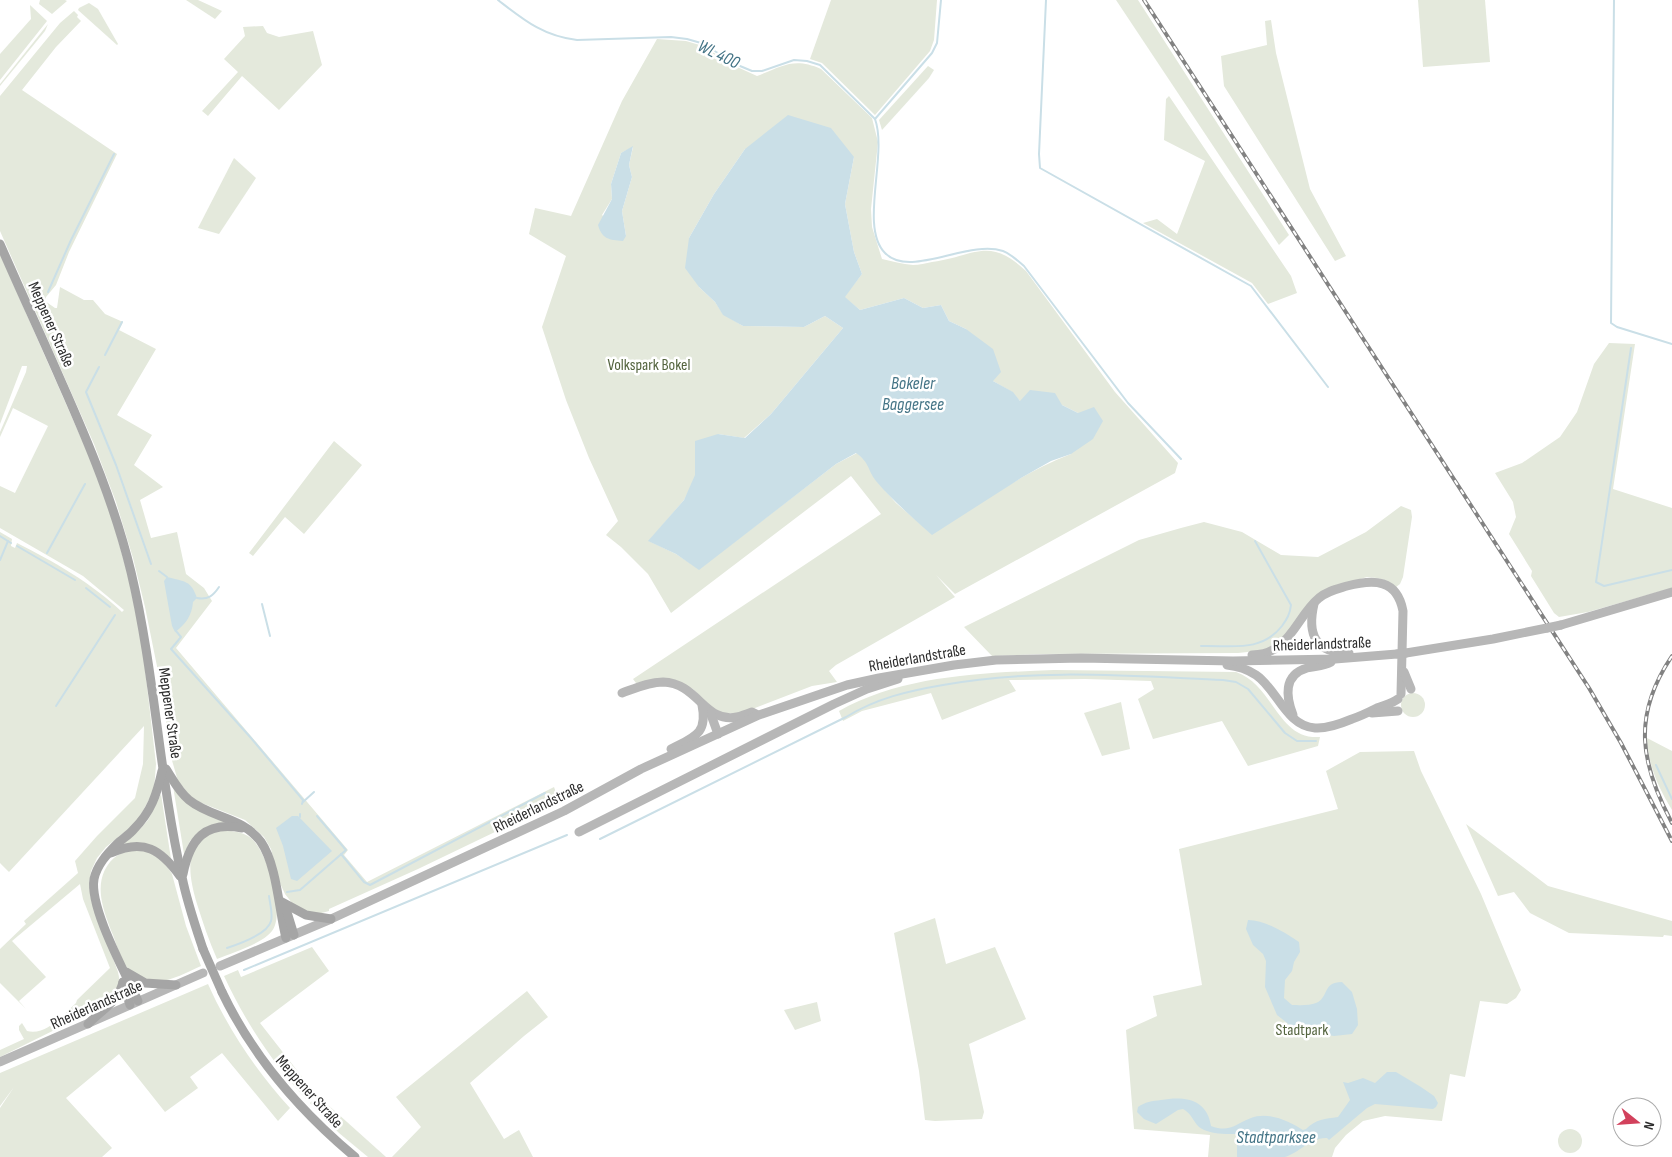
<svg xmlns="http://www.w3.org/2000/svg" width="1672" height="1157" font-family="'Sofia Sans Condensed',sans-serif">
  <rect width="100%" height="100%" fill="#fff"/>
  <g fill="#e4e9dc" fill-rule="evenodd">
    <path d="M40,0H65L67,1L52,14L39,4Z"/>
    <path d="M186,0H198L222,11L215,19Z"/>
    <path d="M831,0H937L934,40L930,51L875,115L822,63L810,59Z"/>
    <path d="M1116,0H1138L1289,235L1279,245Z"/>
    <path d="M1418,0H1485L1490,62L1423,67Z"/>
    <path d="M89,3L98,9L118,44L117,45L78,10L79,8Z"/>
    <path d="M30,5L47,21L0,80V54L31,19Z"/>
    <path d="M74,11L78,15L77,17L81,21L56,47L22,90L117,154L69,252L56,285L46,297L45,301L55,308H57L60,287L84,300H93L105,314L123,322L119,330L156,349L117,415L152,435L134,465L163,487L140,500L151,538L177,532L186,574L204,588L212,601L176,648L348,850L344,855L367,882L554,787L559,801L418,869L329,909V911L318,914L309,913L292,903L285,894L279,881L271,849L264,837L245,820L199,802L191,797L178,781L171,757L161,686L145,607L133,558L116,502L94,444L0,231V96L60,23Z"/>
    <path d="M1271,20L1276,53L1310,189L1346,256L1335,261L1224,86L1221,56L1267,45L1265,21Z"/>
    <path d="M48,24L45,31L0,86V84Z"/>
    <path d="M263,26L267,33L279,37L313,31L322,65L279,110L242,76L208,116L202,111L238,72L224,59L245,36L243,27Z"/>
    <path d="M657,39L686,41L703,46L735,66L757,76C783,66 794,57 821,69L872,118L878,142L871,209L872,227L882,259C892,261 902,264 913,265C919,265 926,263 932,262C975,256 989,236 1026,271L1115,392L1178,463L1175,473L955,594L936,575L955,597L836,665L829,671L837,682L812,686L742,713H724L715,710L693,689L673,680L636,683L633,679L881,514L851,476L671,613L648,574L621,547L606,535L618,521L589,458L566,400L542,327L566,256L529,234L535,208L571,216L622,101ZM633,147L629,165L632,177L622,211L626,236L602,215L612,199L611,184L621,153ZM745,149L854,157L845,204L854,252L862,274L844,297L860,310L904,298L923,308L941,305L949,321L966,329L993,381L1012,392L1020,401L1062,405L1078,413L1071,454C1021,473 977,506 932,534L896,503L875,479L866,461L857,453L836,464L699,569L676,554L649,541L684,500L718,434L744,438L771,414L843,328L825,316L804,327L743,326L723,314L715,302L699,287L689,238L714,194Z"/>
    <path d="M928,66L934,70L929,78L882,130L879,120Z"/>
    <path d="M1169,96L1291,276L1297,293L1268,304L1252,283L1143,223L1157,219L1177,234L1205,161L1164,140L1166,99Z"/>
    <path d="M234,158L256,178L219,234L198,228Z"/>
    <path d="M0,254L92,463L112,518L128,576L142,643L156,764L154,790L137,822L106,847L97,858L91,871L89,884L91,899L118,972L120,982L111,1002L0,1057V1050L24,1039L19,1030V1026L22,1023L27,1031C46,1036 63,1015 76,1003L77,1000L110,968L83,899L80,884L12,941L46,977L19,1001L26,1009L0,983V949L26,924L24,921L78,873L75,861L97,836L135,798L143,764L144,726L9,872L0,863V532L12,539L11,546L15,548L17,543C53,561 93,584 122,612L124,610L83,576L0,528V486L15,493L48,426L13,408L0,437V432L26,372L27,366H22L0,424Z"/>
    <path d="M1609,343L1635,344L1613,489L1672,508V588L1588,612L1559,617L1554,613L1531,576L1532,571L1509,534L1516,517L1513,502L1495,473L1522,463L1560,437L1577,412L1594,364Z"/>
    <path d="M334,441L362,465L304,534L285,517L253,556L249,553Z"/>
    <path d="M1401,506L1411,510L1412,517L1403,577L1400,584L1396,587L1385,580L1377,578L1367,577L1326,589L1277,643L1267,650L1238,653L1042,654L992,656L964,627L1139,540L1181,528L1204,522L1242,532L1281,555L1318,557L1366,532Z"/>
    <path d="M1054,670L1236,672C1274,685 1277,740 1320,737L1318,746L1248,766L1222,721L1153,739L1138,699L1154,689L1151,681L1085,679L1009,680L1016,691L942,720L931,693L862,711L843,721L839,711C903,675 982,673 1054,670Z"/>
    <circle cx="1413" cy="705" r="12"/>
    <path d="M1121,702L1130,749L1102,756L1084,713Z"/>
    <path d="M1647,738L1672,751V810C1658,787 1648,765 1647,738Z"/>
    <path d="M1414,751L1421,771L1481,894L1521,990L1516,998L1507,1004L1480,1001L1465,1077L1450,1074L1442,1121L1385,1116L1363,1121L1346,1135L1335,1148L1332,1157H1208L1210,1135L1134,1129L1126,1030L1157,1016L1153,996L1202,985L1179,849L1338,809L1326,771L1360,752Z"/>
    <path d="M173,786L179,795L237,824L197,834L190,841L184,854Z"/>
    <path d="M161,794L171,859C153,840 141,846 116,847L141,828L148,820Z"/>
    <path d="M1466,824L1548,886L1672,921V936L1664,935L1663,937L1569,933L1530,913L1514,892L1498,896Z"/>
    <path d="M221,830C231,831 242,831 251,838C267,851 286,913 272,931C262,944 232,953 217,959C209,941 203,923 197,904C188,873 182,841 221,830Z"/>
    <path d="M144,850C157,856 165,862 172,874L186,926L201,966C187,972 169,983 153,981C147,981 134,974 129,970C121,961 117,946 113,935C104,912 92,884 110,862C114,857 122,852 129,851C134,850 139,851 144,850Z"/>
    <path d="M935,918L946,964L995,947L1026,1019L969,1044L984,1112L982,1119L935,1121L925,1120L919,1071L894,933Z"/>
    <path d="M312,947L329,971L260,1023L314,1092L306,1099C272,1063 245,1021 224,976L238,970L241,977Z"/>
    <path d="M208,984C228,1029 257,1072 290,1108L278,1121L222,1053L190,1077L198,1088L165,1112L119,1054L66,1098L112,1148L102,1157H0V1108L14,1087L0,1106V1073Z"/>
    <path d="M527,991L548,1017L524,1036L470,1083L504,1139L519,1130L533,1157H392L421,1127L396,1097Z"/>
    <path d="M817,1002L821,1021L795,1030L784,1010Z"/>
    <path d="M318,1096L386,1157H368L339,1133L310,1103Z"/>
    <circle cx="1570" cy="1141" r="12"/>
  </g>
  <g fill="#cadfe7">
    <path d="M788,115L831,128L854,157L845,204L854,252L862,274L845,297L860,310L904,298L923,308L941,305L949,321L966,329L993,349L1001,372L993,381L1013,392L1020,401L1030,390L1055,393L1062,405L1078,413L1094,407L1103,421L1093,439L1071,454L1051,461L1021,478L932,535C912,517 893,501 876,481C867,469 870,463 856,453L836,464L699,570L676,554L648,541L684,500L695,475V441L718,434L745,438L771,414L843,328L825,316L804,327L743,326L723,315L715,302L699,287L685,268L689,238L714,194L745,149Z"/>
    <path d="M633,146L629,165L632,177L622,211L626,236L623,241C609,240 602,239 598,225L612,199L611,184L621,153Z"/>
    <path d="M167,577C185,582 191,580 197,598L193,602C192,615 186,624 175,632L172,626L164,581Z"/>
    <path d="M292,816H298L332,851L297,881L291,879L283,846L276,828Z"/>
    <path d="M1248,920C1265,920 1284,932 1299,942L1300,952L1294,962L1292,971L1285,980L1284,998L1292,1005C1298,1005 1309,1006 1316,1003C1329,998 1322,982 1342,982L1352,992L1357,1009L1358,1025L1352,1034L1334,1036L1315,1033L1291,1026L1277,1015L1265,987L1266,961L1263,954L1253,945L1246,929Z"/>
    <path d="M1387,1072H1396L1421,1087L1434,1096L1438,1103L1436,1107L1433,1109L1375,1104L1367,1108L1329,1140L1327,1138C1311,1137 1299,1153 1285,1157C1276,1157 1248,1157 1237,1157V1142L1254,1143L1256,1138L1254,1135C1238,1133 1213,1137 1199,1127C1193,1121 1191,1113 1183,1109L1178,1110L1156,1124L1144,1119L1137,1112L1138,1107C1145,1102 1152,1101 1161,1100C1183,1096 1207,1098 1211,1126C1230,1133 1235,1124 1251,1118C1267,1111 1290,1121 1303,1130L1306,1129C1316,1119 1325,1119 1338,1117L1350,1100L1343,1082L1348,1083L1363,1078L1375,1083Z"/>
  </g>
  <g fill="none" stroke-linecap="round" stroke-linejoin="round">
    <g stroke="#cadfe7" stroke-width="2">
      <path d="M498,0C524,20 543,36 577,40L671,37L687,39L701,43L740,66L752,71H762L794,60L807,61L820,65L875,119L932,53L937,43L941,0"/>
      <path d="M1046,0L1039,154L1040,168L1251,286L1328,387"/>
      <path d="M1614,0L1611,323L1617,327L1672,344"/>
      <path d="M875,119C888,155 859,227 885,253C910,279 968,239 1003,251C1011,254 1018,261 1024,266L1128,403L1181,459"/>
      <path d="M48,292L71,240L114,154"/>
      <path d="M1631,348L1596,582L1604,586L1672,570"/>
      <path d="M105,355L122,322"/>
      <path d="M99,367L86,392L116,465L151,564"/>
      <path d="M0,536L11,543"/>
      <path d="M17,546L75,580"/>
      <path d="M47,553L85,484"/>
      <path d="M0,560L8,541"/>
      <path d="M159,571L167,577"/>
      <path d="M86,588L110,607"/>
      <path d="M197,598C208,600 213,596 219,587"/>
      <path d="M262,604L270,636"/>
      <path d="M176,631L181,637L171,649L251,738L303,800L302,804"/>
      <path d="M1201,646C1231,645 1261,653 1282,626C1287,619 1290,614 1291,605L1255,541"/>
      <path d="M56,706L115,615"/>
      <path d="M1656,765L1672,799"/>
      <path d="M303,802L314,792"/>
      <path d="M300,817V814"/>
      <path d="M600,839L846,717C877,698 908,691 943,685C1036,668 1130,676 1223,680L1236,682L1248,689L1285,733L1297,741H1316"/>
      <path d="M341,854L364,882L370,885L545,793"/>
      <path d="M287,892L300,890L346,850L317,816"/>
      <path d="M227,948C239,944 268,934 271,921C273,914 270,904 269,896"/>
      <path d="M244,970L567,835"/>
    </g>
    <g stroke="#b7b7b7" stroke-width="9">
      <path d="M1314,604C1307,634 1315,653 1349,653"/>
      <path d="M1561,625L1672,592"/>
      <path d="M1406,653L1493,639L1547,628"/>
      <path d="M1252,655C1262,655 1272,652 1280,645C1296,632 1303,611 1319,598C1327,591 1337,589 1347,586C1374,579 1397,579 1403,611L1401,694"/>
      <path d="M1227,665C1237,666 1247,669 1256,675C1277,689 1286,726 1315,728C1327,729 1340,724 1352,719C1361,716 1369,712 1377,708C1384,705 1391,704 1398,699"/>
      <path d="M1404,672L1411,689"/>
      <path d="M622,693C636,688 649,682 663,682C698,683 705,724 737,717C742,716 747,714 752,712L756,714"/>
      <path d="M710,712L718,734"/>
      <path d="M1372,713L1398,711"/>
      <path d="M1293,715C1286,697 1283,675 1307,668C1315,666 1324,666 1331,662"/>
      <path d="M671,749C694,737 708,734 702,705"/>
      <path d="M579,832L834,704L867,689L898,679"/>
      <path d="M220,966L331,919L564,811L641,769L759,715L847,685L879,678L954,665L996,660L1081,658L1233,661L1335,659L1397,654"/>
      <path d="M0,1062L203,973"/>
    </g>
    <g stroke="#a5a5a5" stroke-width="9">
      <path d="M0,244C20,290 41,335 61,381C89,444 115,506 131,572C155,673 159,776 182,877C187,902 195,925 203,949"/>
      <path d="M166,769C173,780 179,792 189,800C211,818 243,817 261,842C277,865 279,911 286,938"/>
      <path d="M111,853C144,838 161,850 180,876"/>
      <path d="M183,874C190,839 205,821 242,828"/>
      <path d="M280,901L306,915L331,919"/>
      <path d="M282,904L287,912L294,935"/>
      <path d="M126,972L145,983L176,985"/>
      <path d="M123,982L130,1005"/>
      <path d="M222,992C253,1057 300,1111 355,1157"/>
      <path d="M138,1001C126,974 89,908 94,879C97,865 107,854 117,844C122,839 129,835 134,829C151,812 157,794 162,771"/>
      <path d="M88,1024C102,1009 118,1003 123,982"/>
    </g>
    <defs>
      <g id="rail">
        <path d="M1144,0L1589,688L1621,743L1672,841"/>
        <path d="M1672,656C1632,715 1640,763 1672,823"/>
      </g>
    </defs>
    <use href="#rail" stroke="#828282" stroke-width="4"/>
    <use href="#rail" stroke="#fff" stroke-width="2" stroke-dasharray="5.5" stroke-linecap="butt"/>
    <g stroke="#b7b7b7" stroke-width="9">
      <path d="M1547,628L1561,625"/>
      <path d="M1397,654L1406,653"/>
    </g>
    <path stroke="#a5a5a5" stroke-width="9" d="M203,949L222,992"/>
  </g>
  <g text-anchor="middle" stroke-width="5" stroke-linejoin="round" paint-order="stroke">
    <g font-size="16" fill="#2d2d2d" stroke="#fff">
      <text transform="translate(52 324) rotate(66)" y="6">Meppener Straße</text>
      <text transform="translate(1322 643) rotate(-2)" y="6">Rheiderlandstraße</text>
      <text transform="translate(917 657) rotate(-10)" y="6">Rheiderlandstraße</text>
      <text transform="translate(171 713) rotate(82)" y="6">Meppener Straße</text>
      <text transform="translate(538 806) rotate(-26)" y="6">Rheiderlandstraße</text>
      <text transform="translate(96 1004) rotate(-24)" y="6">Rheiderlandstraße</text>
      <text transform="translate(310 1091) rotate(48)" y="6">Meppener Straße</text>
    </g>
    <g font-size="16" fill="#54643f" stroke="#fff">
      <text x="649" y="370">Volkspark Bokel</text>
      <text x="1302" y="1035">Stadtpark</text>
    </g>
    <g font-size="18" font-style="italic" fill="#447486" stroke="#fff">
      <text transform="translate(719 54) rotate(26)" y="6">WL 400</text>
      <text x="913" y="389">Bokeler<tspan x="913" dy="21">Baggersee</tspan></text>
      <text x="1276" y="1143">Stadtparksee</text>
    </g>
  </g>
  <g transform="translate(1637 1122) rotate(107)"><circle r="24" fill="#ffffff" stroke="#ababab"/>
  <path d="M0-4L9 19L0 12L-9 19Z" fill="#d2415c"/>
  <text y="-8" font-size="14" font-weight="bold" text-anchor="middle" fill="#2d2d2d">N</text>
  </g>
</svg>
